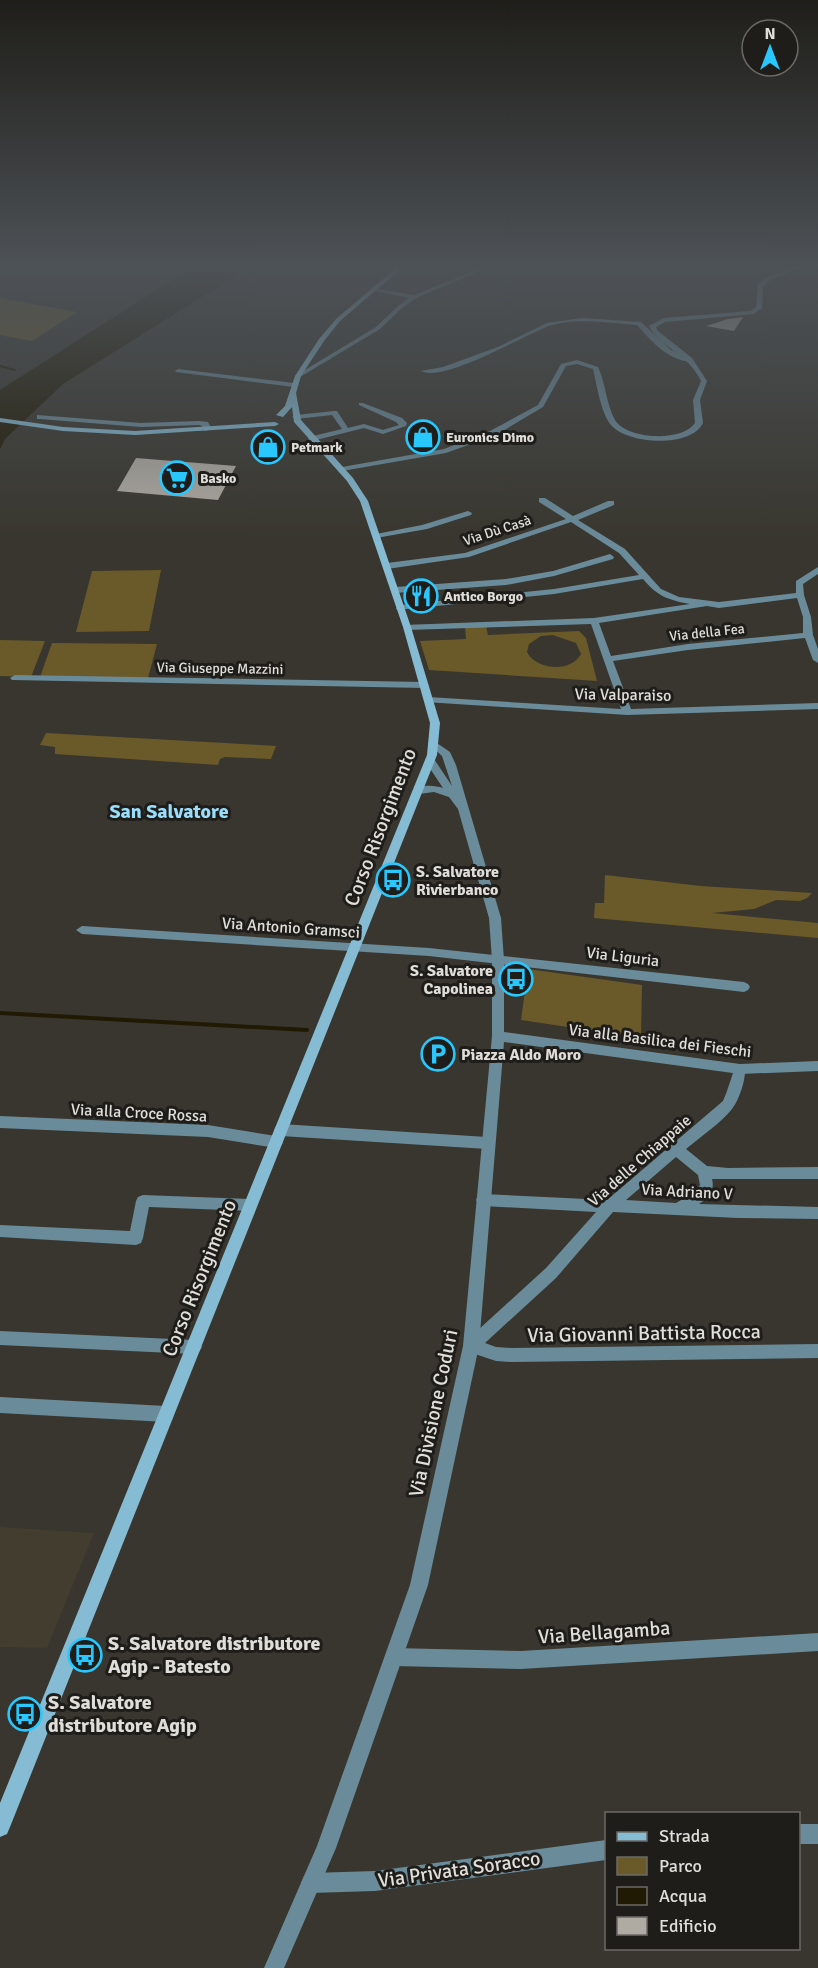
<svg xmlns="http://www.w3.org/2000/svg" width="818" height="1968" font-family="Signika,sans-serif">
  <rect width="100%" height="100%" fill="#38362e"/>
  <path fill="#423d2f" d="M0,1527L94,1533L47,1648L0,1647Z"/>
  <g fill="#6a5a29" fill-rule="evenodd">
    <path d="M0,298L77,312L32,341L0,335Z"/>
    <path d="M161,570L149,631L76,632L92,571Z"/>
    <path d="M486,626L488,635L579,631L586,638L597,681L429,670L420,641L466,639L465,627ZM553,635L576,643L581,654C571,673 536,670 527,652L529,644L541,636Z"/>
    <path d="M0,640L45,641L31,677L0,676Z"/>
    <path d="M52,643L157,644L148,678L40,677Z"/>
    <path d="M46,733L276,746L271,759L225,757L220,759L218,765L55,754V747L40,745Z"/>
    <path d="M605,875L701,886L812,893L807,898L800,901L776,900L754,909L712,913L818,923V938L594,918L595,903H604Z"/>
    <path d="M528,969L642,985L641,1038L521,1020Z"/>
  </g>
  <path fill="#201903" d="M191,268H248L63,384L5,439L0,449V390Z"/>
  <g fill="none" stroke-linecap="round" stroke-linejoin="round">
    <path stroke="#201903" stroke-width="2" d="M0,366L15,370"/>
    <path stroke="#201903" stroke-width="4" d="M0,1013L307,1030"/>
  </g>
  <g fill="#afaba2">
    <path d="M743,317L734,331L706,326L728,319Z"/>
    <path d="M136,458L236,466L218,500L117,491Z"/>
  </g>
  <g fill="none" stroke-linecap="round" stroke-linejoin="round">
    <g fill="#6a8b9a" fill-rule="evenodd">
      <path d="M481,268H488L418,297L402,308L380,329L300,377L295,376L376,327L398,306L409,298L371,290V288L414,295Z"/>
      <path d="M582,318L641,322L671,350L693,360L690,362C667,359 652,342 637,325C610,323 576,317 549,326C524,335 444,383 421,371L443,367L498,347L547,323Z"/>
      <path d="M178,369L294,383L297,385L294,387L176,372L175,371Z"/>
      <path d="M359,403H363L402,418L407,423L406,426L383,434L364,428L312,441L308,439L309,437L342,429L332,415L296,419L292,417L296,415L334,411H337L348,428L364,424L383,430L399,425L396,422L359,405Z"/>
      <path d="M37,415L141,423L199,421L208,422L212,429L205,431L202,426L199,425L141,427L40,419H37Z"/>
      <path d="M539,498H545L573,516L608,501H614V505L578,520L625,549L661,589L679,597L719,602L796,593V581L818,567V574L803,584L804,595L811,617L813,635L818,649V663L813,660L805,638L688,650L613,661L631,709L818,703V709L627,715L425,702V698L428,697L621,709L591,624L407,630L404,629V625L594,618L690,604C668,600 657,596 643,579L554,594L397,610L396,608L400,605L554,589L639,575L619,553L571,522L469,557L387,569L383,566L387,563L465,553L566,519L539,502ZM797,598L803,617V633L688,644L611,656L599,623L707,606L719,608Z"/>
      <path d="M468,511L472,513L471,515L427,529L376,538L372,536L376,534L422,525Z"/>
      <path d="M610,554L614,557L613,559L554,576L506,585L395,593L391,590L395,587L506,579L553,571Z"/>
      <path d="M15,675L424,682L429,685L424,688L12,680L10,678Z"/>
      <path d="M82,926L429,948L744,982L748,984L750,987L748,990L744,992L429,956L82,934L76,930Z"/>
      <path d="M740,1064L744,1065C748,1075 739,1101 732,1109C721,1123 700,1137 686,1149L707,1166L728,1168L818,1167V1179H712C715,1190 709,1198 699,1204L818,1207V1219L738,1218L613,1212L556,1278L485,1343L496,1347L512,1348L818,1344V1358L512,1362L496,1361L466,1351L463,1346L466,1341L546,1268L596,1212L483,1206L478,1204L476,1200L478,1196L483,1194L607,1200L723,1101C728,1090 731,1077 736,1065ZM676,1157L698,1175L700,1185L693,1193L676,1203L626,1200Z"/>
      <path d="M0,1116L208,1125L276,1136L281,1138L283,1142L281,1146L276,1148L208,1137L0,1128Z"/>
      <path d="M281,1124L487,1137L492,1139L494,1143L492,1147L487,1149L281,1136L276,1134L274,1130L276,1126Z"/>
      <path d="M143,1195L250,1199L255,1201L257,1205L255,1209L250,1211L149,1207L143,1238L141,1243L136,1245L0,1237V1225L130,1231L136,1201L138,1197Z"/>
      <path d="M0,1331L194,1340L199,1342L202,1347L199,1352L194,1354L0,1345Z"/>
      <path d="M0,1397L166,1406L172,1408L174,1414L172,1420L166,1422L0,1413Z"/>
      <path d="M818,1633V1651L521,1669L394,1666L388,1663L385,1657L388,1651L394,1648L521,1651Z"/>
      <rect x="798" y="1824" width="20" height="20"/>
      <path d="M606,1840V1860L375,1891L311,1893L304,1890L301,1883L304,1876L311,1873L375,1871Z"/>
    </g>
    <g fill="#6a8b9a" fill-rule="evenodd">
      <path d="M792,268H799L770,280L763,286L762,308L754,314L665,322L656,327L658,331L692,358L707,381L700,400L703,423C691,448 630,444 613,427C601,416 597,385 593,369L577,364L566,366L543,407L496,435L446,453L342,471L338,469L342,467L444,449L490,431L538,405L561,364L577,360L598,367C606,384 606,404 615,420C627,440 683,442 695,423L693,400L701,381C688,353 659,347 649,326L664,318L750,311L756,307L758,284L766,278Z"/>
      <path d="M434,741L450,752L456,765L501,918L504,960V1032L740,1064L818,1061V1071L740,1074L504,1042L479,1346L428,1585L336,1848L284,1968H264L317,1846L410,1585L463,1346L492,1036V960L489,918L458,809L449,797L434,792L419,794L414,791C421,784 434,785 443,788L425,761L430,758L434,759L452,786L442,756L429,744Z"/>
    </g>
    <g fill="#85bbd3" fill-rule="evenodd">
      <path d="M396,268H402L340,321L324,341L301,376L296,393L301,420L353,478L368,501L411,627L440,723L437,755L10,1827L7,1834L0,1837V1803L427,755L430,723L403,627L360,501L347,481L294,422L292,407L283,417L276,415L285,406L295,376L319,339L336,319Z"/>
      <path d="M0,418L63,427L135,431L275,422L279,424L275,426L135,435L63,431L0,422Z"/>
    </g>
  </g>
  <linearGradient id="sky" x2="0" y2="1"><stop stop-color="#1f1e19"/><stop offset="0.49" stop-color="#4d5257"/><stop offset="1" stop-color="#4d5257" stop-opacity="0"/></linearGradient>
  <rect width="818" height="543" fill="url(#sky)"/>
  <defs>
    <symbol id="shop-ring" viewBox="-11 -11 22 22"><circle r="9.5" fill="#1e1d1a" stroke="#28c8ff" stroke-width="1.5"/><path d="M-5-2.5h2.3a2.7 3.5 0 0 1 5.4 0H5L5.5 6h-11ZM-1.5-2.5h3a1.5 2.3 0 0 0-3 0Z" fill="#28c8ff"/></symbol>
    <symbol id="supermarket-ring" viewBox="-11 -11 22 22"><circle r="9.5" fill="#1e1d1a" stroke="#28c8ff" stroke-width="1.5"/><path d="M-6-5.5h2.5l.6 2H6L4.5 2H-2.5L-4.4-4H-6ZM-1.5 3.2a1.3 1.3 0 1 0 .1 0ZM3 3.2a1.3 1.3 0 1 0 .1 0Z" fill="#28c8ff"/></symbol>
    <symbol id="restaurant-ring" viewBox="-11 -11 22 22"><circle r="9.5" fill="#1e1d1a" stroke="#28c8ff" stroke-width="1.5"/><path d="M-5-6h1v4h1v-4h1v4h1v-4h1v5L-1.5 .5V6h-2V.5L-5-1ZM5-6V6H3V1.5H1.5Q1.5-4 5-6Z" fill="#28c8ff"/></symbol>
    <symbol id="bus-ring" viewBox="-11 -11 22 22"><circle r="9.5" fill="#1e1d1a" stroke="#28c8ff" stroke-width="1.5"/><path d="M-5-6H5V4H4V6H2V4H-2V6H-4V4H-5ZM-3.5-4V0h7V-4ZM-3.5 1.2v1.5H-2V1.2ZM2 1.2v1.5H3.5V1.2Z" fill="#28c8ff"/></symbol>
    <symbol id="parking-ring" viewBox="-11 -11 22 22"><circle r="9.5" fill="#1e1d1a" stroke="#28c8ff" stroke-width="1.5"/><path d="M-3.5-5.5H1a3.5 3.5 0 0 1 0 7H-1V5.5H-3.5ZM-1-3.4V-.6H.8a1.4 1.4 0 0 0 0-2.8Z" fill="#28c8ff"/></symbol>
  </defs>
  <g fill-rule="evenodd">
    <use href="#shop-ring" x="404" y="418" width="38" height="38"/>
    <use href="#shop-ring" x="249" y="428" width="38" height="38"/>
    <use href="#supermarket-ring" x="158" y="459" width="38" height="38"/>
    <use href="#restaurant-ring" x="402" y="577" width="38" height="38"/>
    <use href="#bus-ring" x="374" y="861" width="38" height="38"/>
    <use href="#bus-ring" x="497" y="960" width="38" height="38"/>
    <use href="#parking-ring" x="419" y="1035" width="38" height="38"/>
    <use href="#bus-ring" x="66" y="1636" width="38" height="38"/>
    <use href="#bus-ring" x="6" y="1695" width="38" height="38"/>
  </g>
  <g text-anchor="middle" stroke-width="6" stroke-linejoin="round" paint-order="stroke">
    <g font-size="14" font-weight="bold" fill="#e0ded9" stroke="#1e1d1a" text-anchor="start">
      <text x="446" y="442">Euronics Dimo</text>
      <text x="291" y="452">Petmark</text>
      <text x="200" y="483">Basko</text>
      <text x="444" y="601">Antico Borgo</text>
    </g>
    <g font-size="14" fill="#e0ded9" stroke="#1e1d1a">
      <text transform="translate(497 530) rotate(-18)" y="5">Via Dù Casà</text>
      <text transform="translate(707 632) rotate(-6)" y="5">Via della Fea</text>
      <text transform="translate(220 668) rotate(1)" y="5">Via Giuseppe Mazzini</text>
    </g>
    <g font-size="16" fill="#e0ded9" stroke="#1e1d1a">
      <text transform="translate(623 694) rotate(1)" y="6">Via Valparaiso</text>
      <text transform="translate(291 927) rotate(4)" y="6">Via Antonio Gramsci</text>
      <text transform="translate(623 956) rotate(7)" y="6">Via Liguria</text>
      <text transform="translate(660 1040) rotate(7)" y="6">Via alla Basilica dei Fieschi</text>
      <text transform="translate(139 1112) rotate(3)" y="6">Via alla Croce Rossa</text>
      <text transform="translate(639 1160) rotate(-41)" y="6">Via delle Chiappaie</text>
      <text transform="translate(687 1191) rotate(3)" y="6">Via Adriano V</text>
    </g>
    <g font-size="16" font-weight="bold" fill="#e0ded9" stroke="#1e1d1a" text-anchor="start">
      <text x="416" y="877">S. Salvatore<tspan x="416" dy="18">Rivierbanco</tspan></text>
      <text x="493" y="976" text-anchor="end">S. Salvatore<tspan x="493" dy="18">Capolinea</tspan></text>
      <text x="461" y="1060">Piazza Aldo Moro</text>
    </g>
    <g font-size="20" font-weight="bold" fill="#99ddfb" stroke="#1e1d1a">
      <text x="169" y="818">San Salvatore</text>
    </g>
    <g font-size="20" fill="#e0ded9" stroke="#1e1d1a">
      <text transform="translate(380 827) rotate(-69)" y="7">Corso Risorgimento</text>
      <text transform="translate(199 1278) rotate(-68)" y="7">Corso Risorgimento</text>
      <text transform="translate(644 1333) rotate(-1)" y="7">Via Giovanni Battista Rocca</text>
      <text transform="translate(433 1413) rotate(-78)" y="7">Via Divisione Coduri</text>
      <text transform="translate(604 1632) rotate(-4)" y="7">Via Bellagamba</text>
      <text transform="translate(459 1869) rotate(-8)" y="7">Via Privata Soracco</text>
    </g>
    <g font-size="20" font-weight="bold" fill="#e0ded9" stroke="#1e1d1a" text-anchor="start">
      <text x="108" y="1650">S. Salvatore distributore<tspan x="108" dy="23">Agip - Batesto</tspan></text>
      <text x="48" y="1709">S. Salvatore<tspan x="48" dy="23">distributore Agip</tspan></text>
    </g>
  </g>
  <rect x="605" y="1812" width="195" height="138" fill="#1e1d1a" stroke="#6c6a66" stroke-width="1.5"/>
  <rect x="617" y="1832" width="30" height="9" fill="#85bbd3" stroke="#6c6a66" stroke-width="1.5"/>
  <text x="659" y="1842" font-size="18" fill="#e0ded9">Strada</text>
  <rect x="617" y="1857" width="30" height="18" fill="#6a5a29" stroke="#6c6a66" stroke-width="1.5"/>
  <text x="659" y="1872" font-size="18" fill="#e0ded9">Parco</text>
  <rect x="617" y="1887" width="30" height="18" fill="#201903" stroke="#6c6a66" stroke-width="1.5"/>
  <text x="659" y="1902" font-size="18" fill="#e0ded9">Acqua</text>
  <rect x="617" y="1917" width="30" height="18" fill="#afaba2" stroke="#6c6a66" stroke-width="1.5"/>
  <text x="659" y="1932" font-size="18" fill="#e0ded9">Edificio</text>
  <g transform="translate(770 48)"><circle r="28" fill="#1e1d1a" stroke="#6c6a66" stroke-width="1.5"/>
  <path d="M0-4.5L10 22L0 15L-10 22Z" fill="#28c8ff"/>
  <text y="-9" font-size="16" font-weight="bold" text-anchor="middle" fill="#e0ded9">N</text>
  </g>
</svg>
